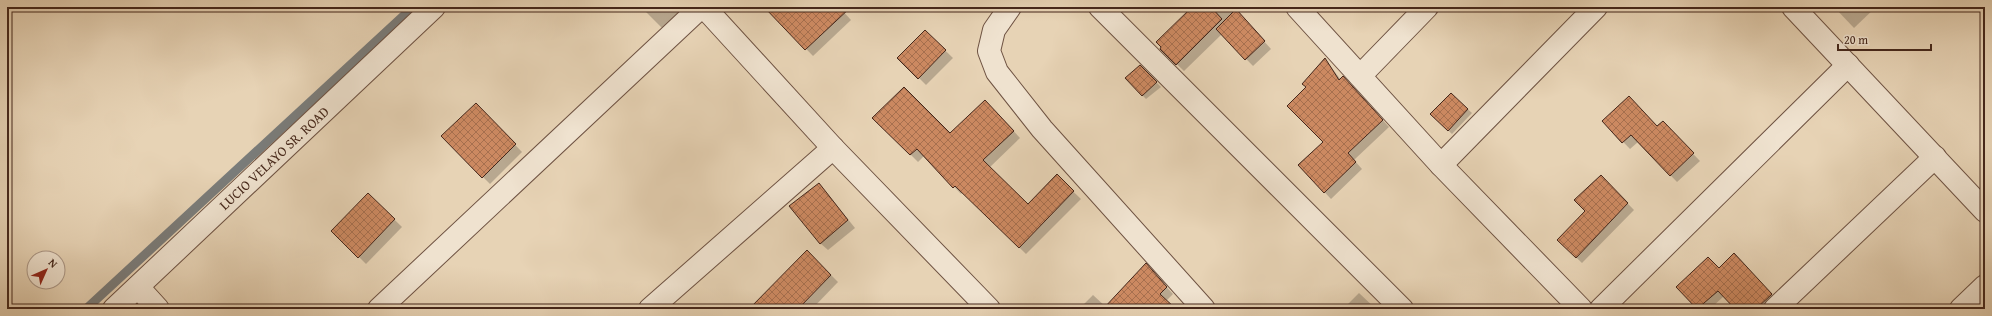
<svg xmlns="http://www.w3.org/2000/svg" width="1992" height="316" font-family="'Gentium Book Plus',serif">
  <defs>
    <pattern id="building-cross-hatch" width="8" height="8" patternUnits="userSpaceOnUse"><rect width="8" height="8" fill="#cc8961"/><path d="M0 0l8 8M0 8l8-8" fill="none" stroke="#a7704f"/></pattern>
  </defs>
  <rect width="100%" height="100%" fill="#e7d3b5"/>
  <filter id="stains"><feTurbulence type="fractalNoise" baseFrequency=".005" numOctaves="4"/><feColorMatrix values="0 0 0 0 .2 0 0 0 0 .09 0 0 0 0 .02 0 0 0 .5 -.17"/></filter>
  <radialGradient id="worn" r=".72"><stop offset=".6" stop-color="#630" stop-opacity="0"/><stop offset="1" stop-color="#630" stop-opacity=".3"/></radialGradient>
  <g fill="#0003">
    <path d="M641,7H676L681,13L664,30Z"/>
    <path d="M768,7H839L851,20L813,56L767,8Z"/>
    <path d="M1193,7H1233L1271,49L1253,66L1222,34L1184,71L1161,49Z"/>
    <path d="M1834,7H1876L1854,28Z"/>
    <path d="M925,31L953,58L926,85L899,58Z"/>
    <path d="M1325,59L1341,80L1350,84L1389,127L1354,160L1362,169L1331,199L1299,165L1324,142L1307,87Z"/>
    <path d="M1140,66L1161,87L1146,99L1142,95Z"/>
    <path d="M1451,94L1472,113L1452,134L1431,114Z"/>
    <path d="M476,104L522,152L490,184L442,136Z"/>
    <path d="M993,109L1020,138L989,168L1028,206L1057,176L1081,199L1026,254L963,192L961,194L924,156L918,162L874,118L950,134Z"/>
    <path d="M1603,121L1658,128L1663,123L1700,161L1677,182L1638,142L1630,149Z"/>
    <path d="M1601,176L1634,210L1582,263L1558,240L1587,211Z"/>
    <path d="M826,192L855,228L828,250L820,243Z"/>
    <path d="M368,194L402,227L366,264L333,231Z"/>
    <path d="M807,251L838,282L812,309H757Z"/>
    <path d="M1734,254L1777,300L1768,309H1736L1724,296L1710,309H1699L1678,287L1719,269Z"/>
    <path d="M1152,271L1173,294L1166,301L1175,309H1079L1093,295L1106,307Z"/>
    <path d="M7,281L12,286L7,291Z"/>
    <path d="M1359,293L1376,309H1343Z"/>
  </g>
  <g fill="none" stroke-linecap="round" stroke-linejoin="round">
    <path stroke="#7a7c7a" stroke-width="9" d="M86,309L413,7"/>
  </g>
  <g fill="url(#building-cross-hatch)" stroke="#45271b">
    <path d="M764,7H851L805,50Z"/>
    <path d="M1192,7H1211L1222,19L1176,65L1160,49L1161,47L1156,42Z"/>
    <path d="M1236,9L1265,41L1245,60L1216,29Z"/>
    <path d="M925,30L946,50L918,79L897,58Z"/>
    <path d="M1325,58L1339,80L1343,76L1383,120L1348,153L1356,162L1324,193L1298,165L1323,142L1287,106L1306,87L1302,84Z"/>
    <path d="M1140,65L1157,82L1142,96L1125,78Z"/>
    <path d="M904,87L950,133L985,100L1014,131L983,160L1028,204L1057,174L1074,191L1019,248L955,186L953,188L917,149L910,155L872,118Z"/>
    <path d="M1451,93L1468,109L1448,131L1430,114Z"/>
    <path d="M1629,96L1657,126L1663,121L1694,153L1670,176L1631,135L1622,143L1602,121Z"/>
    <path d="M476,103L516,144L482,178L441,136Z"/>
    <path d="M1601,175L1628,203L1576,258L1557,240L1585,211L1574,200Z"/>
    <path d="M819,183L848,220L820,244L789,206Z"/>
    <path d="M368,193L395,219L358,258L331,231Z"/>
    <path d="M807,250L831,275L798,309H749Z"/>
    <path d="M1734,253L1772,294L1756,309H1735L1718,291L1697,309L1676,287L1708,257L1719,268Z"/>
    <path d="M1146,263L1167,287L1160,294L1176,309H1103Z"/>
  </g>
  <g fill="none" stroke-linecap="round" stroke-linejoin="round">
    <defs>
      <g id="minor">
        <path d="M704,7L833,148L989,309"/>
        <path d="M1010,7L994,30L989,51L997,72L1042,129L1204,309"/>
        <path d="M1100,7L1402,309"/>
        <path d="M1297,7L1441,165L1581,309"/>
        <path d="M1793,7L1985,211"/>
        <path d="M1360,76L1427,7"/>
        <path d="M1441,165L1596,7"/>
        <path d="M138,287L158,309"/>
        <path d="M114,309L434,7"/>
        <path d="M379,309L701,7"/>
        <path d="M650,309L833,148"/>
        <path d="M1601,309L1848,65"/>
        <path d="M1775,309L1935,157"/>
        <path d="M1961,309L1985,286"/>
      </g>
    </defs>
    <use href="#minor" stroke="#6e5242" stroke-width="24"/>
    <use href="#minor" stroke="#efe2cf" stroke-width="22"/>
  </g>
  <g text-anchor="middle" stroke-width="3" stroke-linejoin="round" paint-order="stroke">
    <g font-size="14" fill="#45271b" stroke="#efe2cf">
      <text transform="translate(274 158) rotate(-43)" y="5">LUCIO VELAYO SR. ROAD</text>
    </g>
  </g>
  <rect width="1992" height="316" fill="none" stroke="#e7d3b5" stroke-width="24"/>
  <rect x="8" y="8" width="1976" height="300" fill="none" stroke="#45271b" stroke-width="2"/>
  <rect x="12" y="12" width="1968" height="292" fill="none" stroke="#45271b"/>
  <g transform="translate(46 270) rotate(45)"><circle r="19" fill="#efe2cf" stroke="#ab9787"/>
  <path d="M0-3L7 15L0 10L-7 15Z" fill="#8f2418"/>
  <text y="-6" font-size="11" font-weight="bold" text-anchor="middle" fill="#45271b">N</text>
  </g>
  <path d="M1838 44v6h93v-6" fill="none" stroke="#45271b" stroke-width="2"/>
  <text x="1844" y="44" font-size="12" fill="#45271b" stroke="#efe2cf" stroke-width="3" paint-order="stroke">20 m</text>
  <rect width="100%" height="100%" filter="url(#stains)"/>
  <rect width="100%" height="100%" fill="url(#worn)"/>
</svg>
